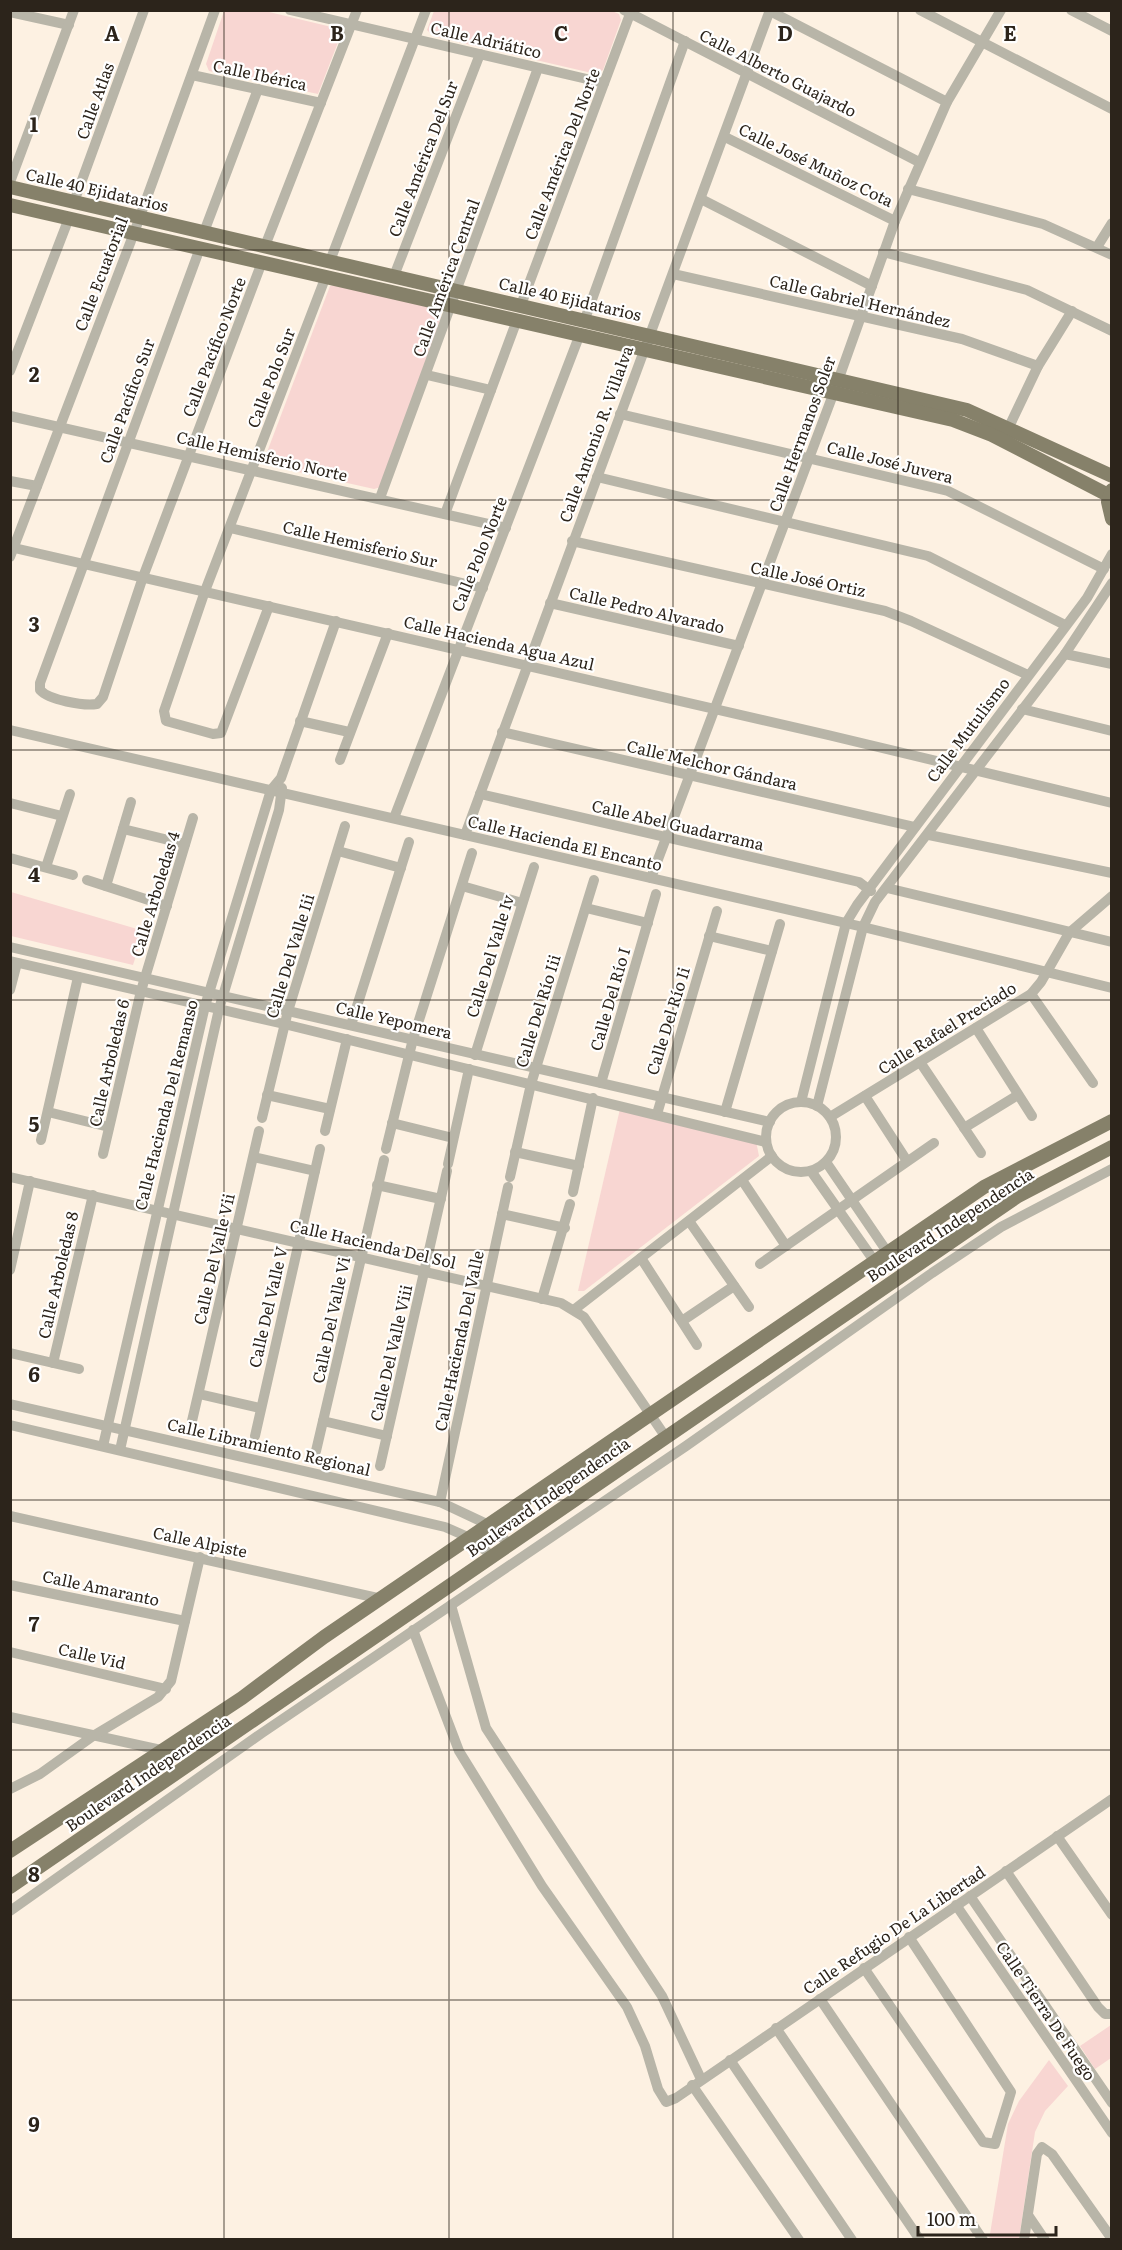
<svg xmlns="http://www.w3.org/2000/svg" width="1122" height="2250" font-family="Literata,serif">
  <rect width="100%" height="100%" fill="#fdf1e2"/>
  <g fill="#f8d6d2">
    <path d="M224,11H265L340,29L342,32L318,94L209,71L206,64Z"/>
    <path d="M434,11H612L619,14L621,20L603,70L596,74L433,36L427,30Z"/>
    <path d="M335,285L439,309L441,317L381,487L374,489L267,465L264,460L330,286Z"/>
    <path d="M11,892L144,931L133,965L11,936Z"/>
    <path d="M620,1109L756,1141L759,1156L584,1291H578Z"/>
    <path d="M1111,2025V2058L1095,2069L1080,2046Z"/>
    <path d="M1049,2060L1068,2086L1045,2111L1035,2132L1019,2239L989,2240L1008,2124L1019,2101Z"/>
  </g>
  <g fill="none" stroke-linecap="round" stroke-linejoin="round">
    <g stroke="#b8b5a8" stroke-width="10">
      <path d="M290,10L604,83"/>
      <path d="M624,10L919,162"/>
      <path d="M920,10L1112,109"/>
      <path d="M1071,10L1112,31"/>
      <path d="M770,11L947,102"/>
      <path d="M10,12L69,25"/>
      <path d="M192,75L321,103"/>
      <path d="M725,137L895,221"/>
      <path d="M10,182L74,10"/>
      <path d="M908,189L1043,224L1112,255"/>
      <path d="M701,199L872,286"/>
      <path d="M74,202L144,10"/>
      <path d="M204,232L258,89"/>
      <path d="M265,246L357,10"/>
      <path d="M1097,247L1112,223"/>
      <path d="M200,248L40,683V690C49,700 83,706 97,704L103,697L143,577L262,262"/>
      <path d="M883,252L1027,290L1112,331"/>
      <path d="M330,261L426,10"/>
      <path d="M673,274L962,339L1038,366"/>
      <path d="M394,276L480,54"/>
      <path d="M521,305L630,14"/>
      <path d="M585,319L685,41"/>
      <path d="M10,371L69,218"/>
      <path d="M427,375L491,390"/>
      <path d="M620,414L948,491L1104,569"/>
      <path d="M10,416L506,528"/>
      <path d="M1008,429L1038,366L1072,311"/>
      <path d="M597,477L928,556L1065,625"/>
      <path d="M10,481L37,486"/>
      <path d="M380,498L538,68"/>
      <path d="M445,514L517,320"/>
      <path d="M230,528L483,588"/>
      <path d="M572,541L885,611L911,621L1028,675"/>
      <path d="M10,547L828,735L1112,803"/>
      <path d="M10,557L134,233L215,10"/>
      <path d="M550,603L739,646"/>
      <path d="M269,606L221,733L213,734L166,721L164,711L205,591L326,276"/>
      <path d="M1065,654L1112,664"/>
      <path d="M1022,709L1112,731"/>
      <path d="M300,721L349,732"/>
      <path d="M10,730L863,927L1112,988"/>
      <path d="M502,732L915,827"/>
      <path d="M340,760L388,633"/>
      <path d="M480,794L859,882L871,891"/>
      <path d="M10,803L62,816"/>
      <path d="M394,818L580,334"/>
      <path d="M123,829L185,844"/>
      <path d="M465,835L770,10"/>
      <path d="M929,835L1112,873"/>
      <path d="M338,851L401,868"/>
      <path d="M10,858L73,875"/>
      <path d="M46,867L70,794"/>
      <path d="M651,878L834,392L895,221L947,102L1001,10"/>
      <path d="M87,880L167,906"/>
      <path d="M106,886L131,802"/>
      <path d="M462,886L522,903"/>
      <path d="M887,888L1112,942"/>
      <path d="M586,908L648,923"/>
      <path d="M709,936L772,951"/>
      <path d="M10,947L770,1122"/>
      <path d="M10,961L284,1024L766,1142"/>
      <path d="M10,990L17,963"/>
      <path d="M1031,994L1093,1083"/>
      <path d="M351,1025L409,842"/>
      <path d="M976,1028L1032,1116"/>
      <path d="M475,1055L534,867"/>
      <path d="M920,1062L981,1153"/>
      <path d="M601,1083L656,894"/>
      <path d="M267,1095L330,1109"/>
      <path d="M865,1096L907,1161"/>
      <path d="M801,1102L846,923L857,905L1087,598L1112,554"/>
      <circle cx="801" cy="1137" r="35"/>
      <path d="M817,1106L863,927L875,902L1065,654L1112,583"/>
      <path d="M48,1112L109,1127"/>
      <path d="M725,1112L780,924"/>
      <path d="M657,1114L717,911"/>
      <path d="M830,1117L1031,994L1041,982L1069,933L1112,896"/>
      <path d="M262,1118L288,1011L345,826"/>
      <path d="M392,1123L453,1138"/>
      <path d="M964,1128L1018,1095"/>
      <path d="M325,1131L347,1039"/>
      <path d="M41,1140L78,977"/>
      <path d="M386,1149L413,1039L472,853"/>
      <path d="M515,1152L579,1166"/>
      <path d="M103,1154L141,991L193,818"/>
      <path d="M254,1157L315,1171"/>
      <path d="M826,1162L888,1253"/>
      <path d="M448,1164L469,1069"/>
      <path d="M811,1171L875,1262"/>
      <path d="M10,1177L561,1303L584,1317L665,1436"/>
      <path d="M510,1177L531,1084L594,880"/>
      <path d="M742,1180L786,1246"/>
      <path d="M377,1185L441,1199"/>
      <path d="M573,1192L593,1098"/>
      <path d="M502,1214L565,1228"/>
      <path d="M689,1221L749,1307"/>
      <path d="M641,1258L697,1345"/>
      <path d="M760,1264L934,1143"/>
      <path d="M10,1270L30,1181"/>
      <path d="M542,1299L570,1204"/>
      <path d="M575,1309L772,1156"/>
      <path d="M682,1321L734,1286"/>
      <path d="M10,1353L79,1369"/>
      <path d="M53,1363L93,1195"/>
      <path d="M199,1394L260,1408"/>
      <path d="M10,1404L440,1502L489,1525L509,1544"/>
      <path d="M192,1421L259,1131"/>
      <path d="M323,1421L387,1436"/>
      <path d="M10,1425L445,1527L470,1538L492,1556"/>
      <path d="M255,1436L320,1149"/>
      <path d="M103,1446L205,1006L271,790L281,778L336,621"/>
      <path d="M120,1450L219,1009L279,810L282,788"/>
      <path d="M316,1451L384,1160"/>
      <path d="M380,1466L447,1171"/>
      <path d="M440,1502L508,1187"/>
      <path d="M10,1516L382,1599"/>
      <path d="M10,1585L185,1621"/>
      <path d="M451,1605L486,1728L662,1996L701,2079"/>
      <path d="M413,1630L459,1751L542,1886L627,2007L645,2046L658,2089L666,2102L676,2098L1112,1799"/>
      <path d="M10,1652L166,1689"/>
      <path d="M10,1717L161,1750"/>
      <path d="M10,1789L40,1774L93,1736L158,1697L171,1681L200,1557"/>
      <path d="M1057,1836L1112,1915"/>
      <path d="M1006,1871L1098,2007L1105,2014H1112"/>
      <path d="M970,1896L1112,2103"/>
      <path d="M956,1905L1112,2133"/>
      <path d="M10,1911L262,1733L686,1446L932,1273L1001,1227L1112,1169"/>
      <path d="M864,1968L983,2142L995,2144L1011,2092L909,1937"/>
      <path d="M820,1999L983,2240"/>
      <path d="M776,2028L920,2240"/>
      <path d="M730,2060L852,2240"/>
      <path d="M692,2085L799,2240"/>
      <path d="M1028,2215L1045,2240"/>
      <path d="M1024,2240L1037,2154L1042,2147L1052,2154L1112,2239"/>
    </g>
    <g stroke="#86816a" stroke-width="14">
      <path d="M10,187L967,410L1112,476"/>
      <path d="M10,205L953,420L992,435L1110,496"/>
      <path d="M1112,490L1108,502L1112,519"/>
      <path d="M10,1851L242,1698L324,1637L984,1187L1112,1121"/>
      <path d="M10,1887L1018,1196L1112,1147"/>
    </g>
  </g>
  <path fill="none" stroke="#2c241b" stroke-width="1.5" stroke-opacity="0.55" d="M224,10V2240M449,10V2240M673,10V2240M898,10V2240M10,250H1112M10,500H1112M10,750H1112M10,1000H1112M10,1250H1112M10,1500H1112M10,1750H1112M10,2000H1112"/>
  <g text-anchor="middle" stroke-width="4.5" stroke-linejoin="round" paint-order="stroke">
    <g font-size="16" fill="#2c241b" stroke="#fff">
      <text transform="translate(486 40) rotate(13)" y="6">Calle Adriático</text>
      <text transform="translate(778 73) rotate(27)" y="6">Calle Alberto Guajardo</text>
      <text transform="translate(260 75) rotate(12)" y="6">Calle Ibérica</text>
      <text transform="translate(95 101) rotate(-70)" y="6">Calle Atlas</text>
      <text transform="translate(562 154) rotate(-69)" y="6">Calle América Del Norte</text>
      <text transform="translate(423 159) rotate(-69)" y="6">Calle América Del Sur</text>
      <text transform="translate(816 165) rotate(26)" y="6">Calle José Muñoz Cota</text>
      <text transform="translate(97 190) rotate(13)" y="6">Calle 40 Ejidatarios</text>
      <text transform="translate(101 274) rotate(-69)" y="6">Calle Ecuatorial</text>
      <text transform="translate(446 278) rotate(-70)" y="6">Calle América Central</text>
      <text transform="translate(570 299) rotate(13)" y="6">Calle 40 Ejidatarios</text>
      <text transform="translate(860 301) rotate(13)" y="6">Calle Gabriel Hernández</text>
      <text transform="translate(214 347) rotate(-69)" y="6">Calle Pacífico Norte</text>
      <text transform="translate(271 378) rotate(-69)" y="6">Calle Polo Sur</text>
      <text transform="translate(127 401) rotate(-70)" y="6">Calle Pacífico Sur</text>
      <text transform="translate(596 434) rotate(-70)" y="6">Calle Antonio R. Villalva</text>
      <text transform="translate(802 434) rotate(-70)" y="6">Calle Hermanos Soler</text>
      <text transform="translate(262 456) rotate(13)" y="6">Calle Hemisferio Norte</text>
      <text transform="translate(890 462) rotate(14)" y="6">Calle José Juvera</text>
      <text transform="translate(360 544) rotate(13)" y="6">Calle Hemisferio Sur</text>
      <text transform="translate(479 554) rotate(-68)" y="6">Calle Polo Norte</text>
      <text transform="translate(808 579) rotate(12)" y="6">Calle José Ortiz</text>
      <text transform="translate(647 610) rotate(13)" y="6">Calle Pedro Alvarado</text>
      <text transform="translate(499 643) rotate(13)" y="6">Calle Hacienda Agua Azul</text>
      <text transform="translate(968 730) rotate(-53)" y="6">Calle Mutulismo</text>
      <text transform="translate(712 765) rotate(13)" y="6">Calle Melchor Gándara</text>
      <text transform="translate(678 825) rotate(13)" y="6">Calle Abel Guadarrama</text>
      <text transform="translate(565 843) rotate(13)" y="6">Calle Hacienda El Encanto</text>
      <text transform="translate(155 894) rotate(-73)" y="6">Calle Arboledas 4</text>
      <text transform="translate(290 956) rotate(-73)" y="6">Calle Del Valle Iii</text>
      <text transform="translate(490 956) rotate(-73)" y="6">Calle Del Valle Iv</text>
      <text transform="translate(610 999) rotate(-74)" y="6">Calle Del Río I</text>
      <text transform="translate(538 1011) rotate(-73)" y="6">Calle Del Río Iii</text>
      <text transform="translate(394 1020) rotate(13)" y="6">Calle Yepomera</text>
      <text transform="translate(668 1021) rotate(-73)" y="6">Calle Del Río Ii</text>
      <text transform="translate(947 1028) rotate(-32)" y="6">Calle Rafael Preciado</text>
      <text transform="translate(109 1063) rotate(-77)" y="6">Calle Arboledas 6</text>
      <text transform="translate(166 1105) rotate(-76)" y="6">Calle Hacienda Del Remanso</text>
      <text transform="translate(950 1225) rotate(-33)" y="6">Boulevard Independencia</text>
      <text transform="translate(373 1244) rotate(13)" y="6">Calle Hacienda Del Sol</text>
      <text transform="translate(214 1259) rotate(-77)" y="6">Calle Del Valle Vii</text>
      <text transform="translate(58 1275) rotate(-77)" y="6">Calle Arboledas 8</text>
      <text transform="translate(268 1307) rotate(-77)" y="6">Calle Del Valle V</text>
      <text transform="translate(331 1320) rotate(-78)" y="6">Calle Del Valle Vi</text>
      <text transform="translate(459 1341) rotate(-78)" y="6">Calle Hacienda Del Valle</text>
      <text transform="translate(391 1353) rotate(-77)" y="6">Calle Del Valle Viii</text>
      <text transform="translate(269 1447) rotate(13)" y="6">Calle Libramiento Regional</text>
      <text transform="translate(548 1497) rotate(-35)" y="6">Boulevard Independencia</text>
      <text transform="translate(200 1542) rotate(12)" y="6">Calle Alpiste</text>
      <text transform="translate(101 1588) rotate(12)" y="6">Calle Amaranto</text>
      <text transform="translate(92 1656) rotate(13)" y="6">Calle Vid</text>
      <text transform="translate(148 1773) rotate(-34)" y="6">Boulevard Independencia</text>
      <text transform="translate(894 1930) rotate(-34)" y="6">Calle Refugio De La Libertad</text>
      <text transform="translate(1046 2011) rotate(56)" y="6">Calle Tierra De Fuego</text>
    </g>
  </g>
  <g font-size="20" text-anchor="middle" font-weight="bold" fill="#2c241b" stroke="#fff" stroke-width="4.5" stroke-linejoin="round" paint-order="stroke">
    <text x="112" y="41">A</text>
    <text x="337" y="41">B</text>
    <text x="561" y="41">C</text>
    <text x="785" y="41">D</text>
    <text x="1010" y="41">E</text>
    <text x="34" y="132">1</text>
    <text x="34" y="382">2</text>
    <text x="34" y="632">3</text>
    <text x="34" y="882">4</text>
    <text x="34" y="1132">5</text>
    <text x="34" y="1382">6</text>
    <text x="34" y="1632">7</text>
    <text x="34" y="1882">8</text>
    <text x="34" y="2132">9</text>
  </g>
  <rect width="1122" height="2250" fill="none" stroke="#2c241b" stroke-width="24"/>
  <path d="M918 2226v9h138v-9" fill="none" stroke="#2c241b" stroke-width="3"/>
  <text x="927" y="2226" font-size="18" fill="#2c241b" stroke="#ffffff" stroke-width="4.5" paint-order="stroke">100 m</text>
</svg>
